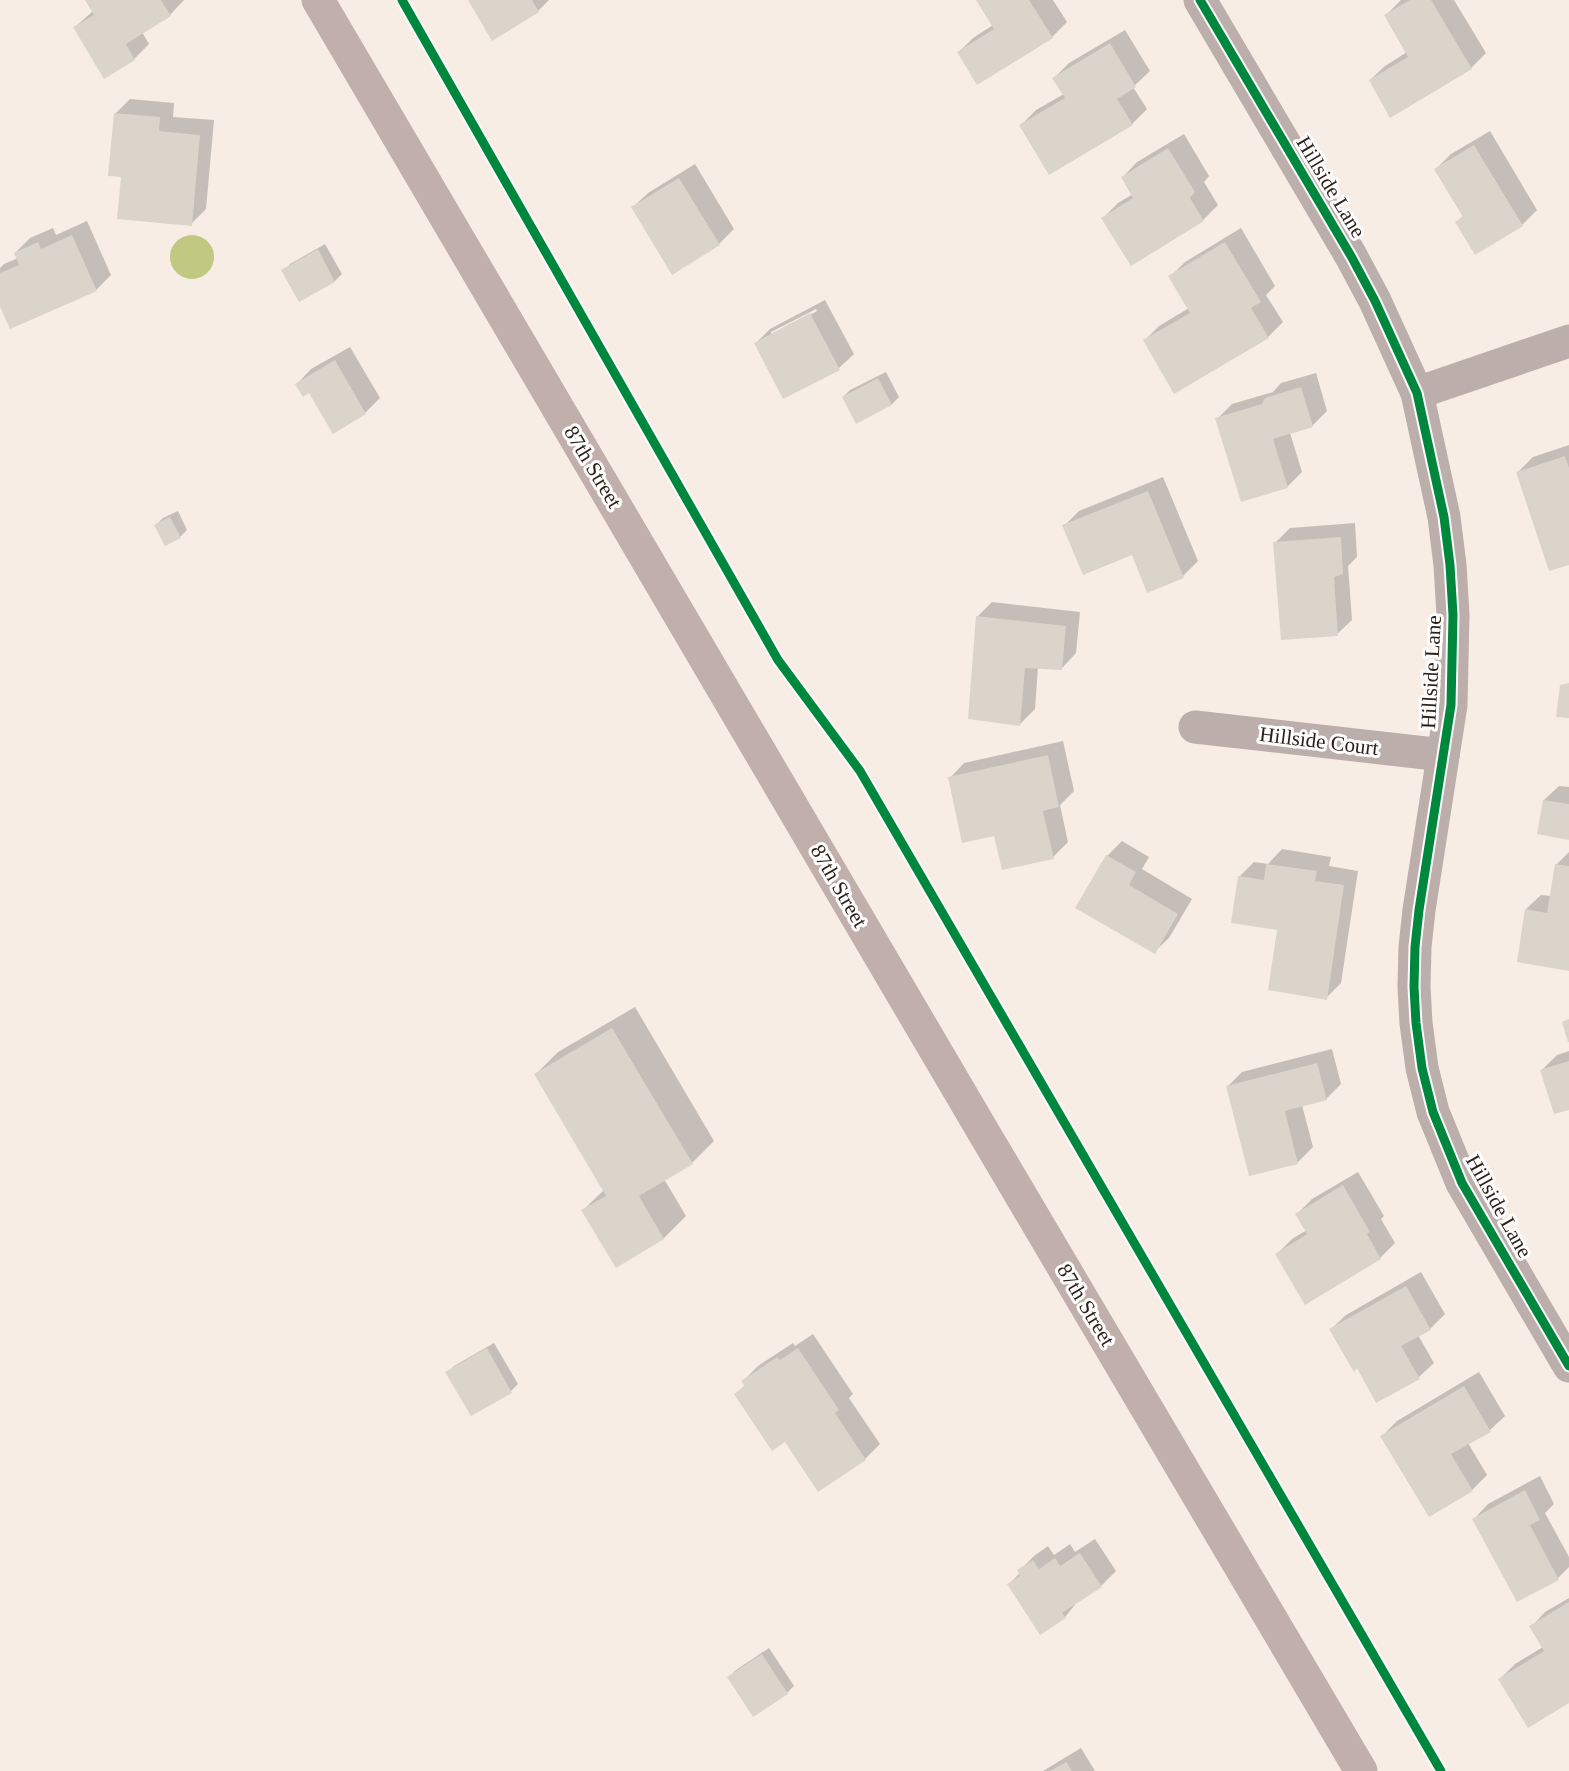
<svg xmlns="http://www.w3.org/2000/svg" width="1569" height="1771" font-family="'Times New Roman',serif">
  <rect width="100%" height="100%" fill="#f7ede5"/>
  <circle fill="#c0c882" cx="192" cy="257" r="22"/>
  <g fill="#0003" fill-rule="evenodd">
    <path d="M86,0H184L170,15L142,32L149,44L134,59L105,77L75,27L93,11Z"/>
    <path d="M470,0H549L538,11Z"/>
    <path d="M978,0H1053L1067,22L1052,37L959,52L973,38L993,25Z"/>
    <path d="M1401,0H1454L1486,53L1471,68L1370,80L1385,66L1407,52L1386,15Z"/>
    <path d="M1125,30L1150,71L1133,87L1147,109L1132,124L1021,125L1036,110L1064,94L1054,78L1069,63Z"/>
    <path d="M130,99L174,103L173,117L214,120L206,209L191,224L123,176L115,114Z"/>
    <path d="M1490,131L1537,210L1522,225L1457,222L1464,215L1436,169L1451,154Z"/>
    <path d="M1184,134L1209,176L1204,182L1218,205L1203,220L1103,218L1118,203L1133,194L1123,177L1137,162Z"/>
    <path d="M695,164L734,229L719,244L633,207L648,193Z"/>
    <path d="M87,221L111,275L96,290L0,303V268L4,264L18,258L15,253L30,238L53,228L56,235Z"/>
    <path d="M1241,228L1275,286L1266,295L1283,322L1268,337L1145,340L1159,326L1189,308L1170,277L1185,262Z"/>
    <path d="M325,244L342,274L335,281L299,300L283,271L290,264Z"/>
    <path d="M825,300L854,354L839,368L756,343L770,329ZM816,309L817,311L771,336V332Z"/>
    <path d="M350,347L380,398L365,413L310,391L297,384L311,369Z"/>
    <path d="M886,372L899,397L892,404L856,422L843,397L850,390Z"/>
    <path d="M1316,373L1327,411L1312,426L1290,433L1302,472L1287,487L1217,419L1232,404L1273,392L1281,383Z"/>
    <path d="M1569,445V563L1518,472L1533,457Z"/>
    <path d="M1163,477L1198,561L1183,576L1064,526L1079,511Z"/>
    <path d="M178,511L187,530L180,537L156,525L163,518Z"/>
    <path d="M1355,523L1357,557L1348,566L1352,620L1337,634L1275,543L1290,528Z"/>
    <path d="M992,602L1080,612L1076,653L1062,668L1038,667L1035,709L1020,724L977,617Z"/>
    <path d="M1063,741L1074,791L1060,805L1068,842L1053,857L995,834L950,778L964,763Z"/>
    <path d="M1559,786L1569,787V839L1544,800Z"/>
    <path d="M1122,841L1149,857L1142,869L1192,899L1169,938L1154,952L1107,856Z"/>
    <path d="M1282,849L1331,857L1329,866L1358,871L1341,983L1326,998L1279,929L1239,877L1254,862L1268,864Z"/>
    <path d="M1569,852V970L1526,909L1541,895L1551,896L1556,865Z"/>
    <path d="M635,1007L714,1141L692,1163L664,1179L686,1216L664,1238L583,1210L604,1190L536,1074L558,1052Z"/>
    <path d="M1332,1049L1341,1084L1326,1099L1302,1105L1313,1147L1298,1162L1250,1174L1227,1087L1242,1072Z"/>
    <path d="M1569,1051V1108L1542,1070L1557,1055Z"/>
    <path d="M1358,1172L1384,1216L1381,1219L1395,1243L1380,1258L1277,1254L1292,1239L1307,1230L1297,1214L1312,1199Z"/>
    <path d="M1421,1272L1445,1314L1430,1329L1418,1335L1434,1363L1419,1377L1357,1366L1331,1329L1346,1315Z"/>
    <path d="M813,1334L853,1394L849,1398L880,1444L865,1459L819,1490L786,1440L736,1394L746,1384L743,1381L758,1366L793,1343L795,1346Z"/>
    <path d="M494,1343L518,1384L511,1391L447,1373L454,1366Z"/>
    <path d="M1479,1372L1505,1416L1490,1430L1468,1443L1487,1475L1472,1490L1382,1436L1397,1421Z"/>
    <path d="M1540,1476L1554,1504L1545,1513L1569,1557V1567L1558,1578L1474,1519L1488,1504Z"/>
    <path d="M1095,1539L1116,1571L1101,1586L1078,1601L1065,1617L1009,1584L1020,1573L1019,1571L1034,1556L1048,1546L1054,1555L1070,1544L1075,1552Z"/>
    <path d="M1569,1598V1701L1500,1679L1515,1664L1543,1647L1531,1627L1545,1612Z"/>
    <path d="M769,1648L794,1686L787,1693L754,1715L729,1677L736,1670Z"/>
    <path d="M1081,1748L1095,1771H1043Z"/>
  </g>
  <g fill="#dbd4ca">
    <path d="M85,0H161L171,16L126,44L135,60L104,79L73,27L94,15Z"/>
    <path d="M468,0H532L539,12L492,41Z"/>
    <path d="M976,0H1029L1053,38L977,85L957,52L994,29Z"/>
    <path d="M1410,0H1431L1472,69L1390,118L1369,80L1408,57L1384,15Z"/>
    <path d="M1110,43L1136,87L1117,99L1133,125L1049,175L1019,125L1065,98L1052,78Z"/>
    <path d="M114,113L160,117L159,131L200,135L192,226L117,219L121,177L108,176Z"/>
    <path d="M1474,145L1523,226L1475,255L1455,222L1463,217L1434,169Z"/>
    <path d="M1168,148L1195,192L1190,198L1204,221L1131,266L1101,218L1133,198L1121,177Z"/>
    <path d="M679,178L720,245L672,275L631,207Z"/>
    <path d="M72,235L97,291L10,329L0,307V273L19,265L14,253L38,242L41,249Z"/>
    <path d="M1225,242L1261,302L1251,308L1269,338L1174,394L1143,340L1190,313L1168,276Z"/>
    <path d="M318,249L335,282L299,302L281,270Z"/>
    <path d="M810,313L840,370L783,399L754,343Z"/>
    <path d="M335,360L366,414L333,434L309,393L303,397L295,384Z"/>
    <path d="M878,378L892,405L856,424L842,397Z"/>
    <path d="M1301,387L1313,427L1273,439L1288,488L1241,502L1215,418L1262,404L1265,398Z"/>
    <path d="M1565,456L1569,468V565L1549,571L1516,472Z"/>
    <path d="M1148,491L1184,578L1147,593L1132,555L1083,575L1062,525Z"/>
    <path d="M170,517L181,538L165,546L154,525Z"/>
    <path d="M1341,537L1343,574L1334,577L1338,636L1281,640L1273,542Z"/>
    <path d="M976,616L1066,626L1062,670L1025,668L1020,726L968,719Z"/>
    <path d="M1569,683V718L1556,717L1560,685Z"/>
    <path d="M1048,755L1059,807L1043,811L1054,859L1002,870L994,836L962,843L948,777Z"/>
    <path d="M1543,800L1569,804V840L1537,834Z"/>
    <path d="M1106,855L1136,872L1129,885L1178,914L1155,954L1075,908Z"/>
    <path d="M1266,864L1317,871L1315,881L1344,885L1327,1000L1268,990L1277,930L1231,923L1238,876L1264,880Z"/>
    <path d="M1555,864L1569,866V971L1517,962L1525,909L1547,913Z"/>
    <path d="M1569,1019V1042H1568L1562,1022Z"/>
    <path d="M612,1028L693,1164L639,1196L664,1239L616,1268L581,1210L606,1196L534,1074Z"/>
    <path d="M1569,1061V1110L1554,1114L1540,1070Z"/>
    <path d="M1317,1063L1327,1100L1285,1111L1298,1164L1249,1176L1226,1086Z"/>
    <path d="M1343,1185L1370,1232L1367,1234L1381,1259L1305,1305L1275,1254L1307,1234L1295,1214Z"/>
    <path d="M1406,1286L1431,1330L1401,1346L1420,1379L1376,1403L1357,1368L1354,1372L1329,1329Z"/>
    <path d="M487,1348L512,1393L471,1416L445,1372Z"/>
    <path d="M798,1348L839,1410L835,1413L866,1460L818,1492L785,1442L772,1451L734,1394L745,1386L741,1381L777,1357L780,1360Z"/>
    <path d="M1464,1386L1491,1432L1451,1454L1473,1491L1429,1517L1380,1436Z"/>
    <path d="M1525,1490L1540,1520L1530,1525L1559,1580L1517,1602L1472,1519Z"/>
    <path d="M1080,1553L1102,1587L1062,1613L1066,1618L1040,1635L1007,1584L1020,1576L1017,1570L1033,1560L1039,1569L1055,1558L1060,1566Z"/>
    <path d="M1569,1602V1703L1528,1728L1498,1679L1544,1651L1529,1626Z"/>
    <path d="M762,1654L788,1694L753,1717L727,1677Z"/>
    <path d="M1066,1762L1072,1771H1050Z"/>
  </g>
  <g fill="none" stroke-linecap="round" stroke-linejoin="round">
    <g stroke="#bcaeaa" stroke-width="33">
      <path d="M1200,0L1351,256L1375,301L1417,393L1444,517L1450,565L1453,615L1451,705L1419,910L1415,947L1414,987L1416,1023L1422,1068L1433,1112L1462,1183L1569,1366"/>
      <path d="M1417,393L1569,341"/>
      <path d="M1195,727L1443,755"/>
    </g>
    <path stroke="#c0afaa" stroke-width="33" d="M318,0L984,1133L1361,1771"/>
    <defs>
      <g id="cycleway">
        <path d="M402,0L778,660L860,771L1441,1771"/>
        <path d="M1200,0L1351,256L1375,301L1417,393L1444,517L1450,565L1453,615L1451,705L1419,910L1415,947L1414,987L1416,1023L1422,1068L1433,1112L1462,1183L1569,1366"/>
      </g>
    </defs>
    <use href="#cycleway" stroke="#fdfdfd" stroke-width="13"/>
    <use href="#cycleway" stroke="#00873e" stroke-width="9"/>
  </g>
  <g text-anchor="middle" stroke-width="6" stroke-linejoin="round" paint-order="stroke">
    <g font-size="21" fill="#2c2118" stroke="#fdfdfd">
      <text transform="translate(1331 187) rotate(59)" y="7">Hillside Lane</text>
      <text transform="translate(593 467) rotate(59)" y="7">87th Street</text>
      <text transform="translate(1431 672) rotate(-87)" y="7">Hillside Lane</text>
      <text transform="translate(1319 741) rotate(7)" y="7">Hillside Court</text>
      <text transform="translate(839 886) rotate(60)" y="7">87th Street</text>
      <text transform="translate(1499 1206) rotate(61)" y="7">Hillside Lane</text>
      <text transform="translate(1086 1305) rotate(59)" y="7">87th Street</text>
    </g>
  </g>
</svg>
